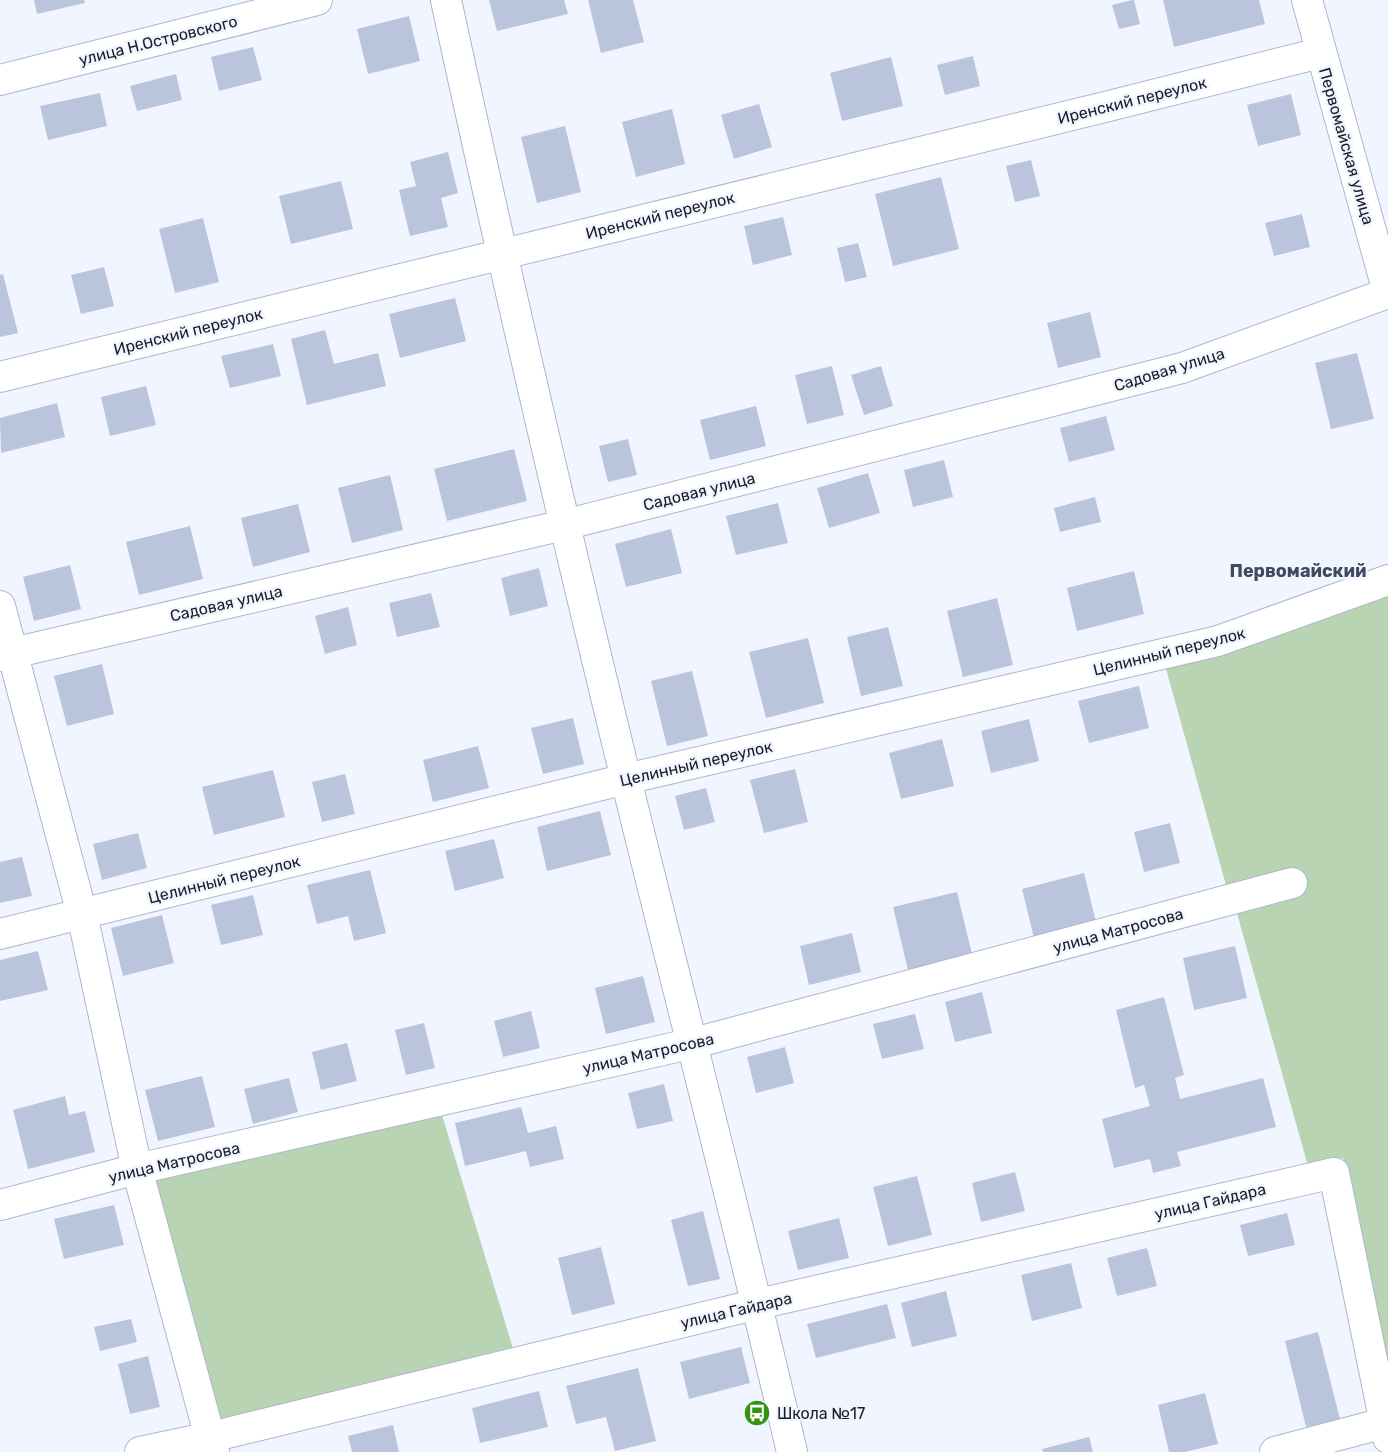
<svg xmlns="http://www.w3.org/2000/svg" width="1388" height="1452" font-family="Rubik,sans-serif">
  <rect width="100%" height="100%" fill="#f0f5ff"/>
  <g fill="#b8d4b2">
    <path d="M1388,590V1387L1343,1158L1308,1166L1235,906L1227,889L1165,665Z"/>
    <path d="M442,1115L515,1355L218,1425L148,1177Z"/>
  </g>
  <g fill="#bac4dc">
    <path d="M34,0H84L85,3L37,14Z"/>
    <path d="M489,0H564L568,14L497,31Z"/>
    <path d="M588,0H633L644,42L601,53Z"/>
    <path d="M1132,0H1134L1140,24L1119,29L1112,5Z"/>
    <path d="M1163,0H1259L1265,24L1174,47Z"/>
    <path d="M409,16L420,61L368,74L357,29Z"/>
    <path d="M253,47L262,80L219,91L211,57Z"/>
    <path d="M973,56L980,86L945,95L937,65Z"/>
    <path d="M891,57L903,106L842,121L830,73Z"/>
    <path d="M176,74L182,100L137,111L130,86Z"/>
    <path d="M100,93L107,126L48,140L40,106Z"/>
    <path d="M1291,94L1301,135L1258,146L1247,105Z"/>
    <path d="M759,104L772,147L734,159L721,115Z"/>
    <path d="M672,109L685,164L636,177L622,122Z"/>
    <path d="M565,126L581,192L537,203L521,137Z"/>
    <path d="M448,152L458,193L441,198L448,227L410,236L399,190L416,186L410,162Z"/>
    <path d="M1031,160L1040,196L1015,202L1006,166Z"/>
    <path d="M941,177L959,249L893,266L875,194Z"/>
    <path d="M341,181L353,229L291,244L279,196Z"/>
    <path d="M1302,214L1310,247L1274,256L1265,223Z"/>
    <path d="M783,217L792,255L753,265L744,226Z"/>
    <path d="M203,218L219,282L175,293L159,229Z"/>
    <path d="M858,243L867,277L845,282L837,248Z"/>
    <path d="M104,267L114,306L81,314L71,275Z"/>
    <path d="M3,274L18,333L0,337V275Z"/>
    <path d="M455,298L466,341L400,358L389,314Z"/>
    <path d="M1090,312L1101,357L1058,368L1047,323Z"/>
    <path d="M325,330L334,364L378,353L386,386L307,405L291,339Z"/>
    <path d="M273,344L281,376L230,388L221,356Z"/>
    <path d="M1357,353L1374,419L1331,429L1315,363Z"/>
    <path d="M832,366L844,415L807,424L795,375Z"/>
    <path d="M881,366L893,406L864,415L851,375Z"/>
    <path d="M146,386L156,425L110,436L101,397Z"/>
    <path d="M57,403L65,437L1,453L0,418Z"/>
    <path d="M756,406L766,446L710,460L700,420Z"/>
    <path d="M1106,416L1115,450L1069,462L1060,428Z"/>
    <path d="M628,439L637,475L608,482L599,446Z"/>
    <path d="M514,449L527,501L447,521L434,469Z"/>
    <path d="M944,460L953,497L913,507L904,470Z"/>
    <path d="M868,473L880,513L829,528L817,488Z"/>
    <path d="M390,475L403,530L352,543L338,488Z"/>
    <path d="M1095,497L1101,522L1060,532L1054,508Z"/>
    <path d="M778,503L788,543L736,555L726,516Z"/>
    <path d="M298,504L310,552L253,567L241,518Z"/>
    <path d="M190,526L203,579L139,595L126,542Z"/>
    <path d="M671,529L682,573L626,587L615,544Z"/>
    <path d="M70,565L81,609L34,621L23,577Z"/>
    <path d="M539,568L548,606L510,616L501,578Z"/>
    <path d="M1134,571L1144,614L1077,631L1067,588Z"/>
    <path d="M431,593L440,627L397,637L389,603Z"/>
    <path d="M997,598L1013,665L963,677L947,611Z"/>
    <path d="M348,607L357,645L325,654L315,616Z"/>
    <path d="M888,627L903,686L861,696L847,637Z"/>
    <path d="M808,638L824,703L766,718L749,652Z"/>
    <path d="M102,664L114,714L67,726L54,676Z"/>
    <path d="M692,671L708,736L667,746L651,681Z"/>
    <path d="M1139,686L1149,728L1089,743L1078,701Z"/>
    <path d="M573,718L584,764L543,774L531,728Z"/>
    <path d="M1029,719L1039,761L991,773L981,731Z"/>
    <path d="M942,739L954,786L901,799L889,753Z"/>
    <path d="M478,746L489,788L433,802L423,760Z"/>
    <path d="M795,769L808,822L764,833L750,780Z"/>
    <path d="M273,770L285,817L214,835L202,787Z"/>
    <path d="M345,774L355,814L322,822L312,782Z"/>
    <path d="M706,788L715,822L684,830L675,796Z"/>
    <path d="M600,811L611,855L547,871L537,827Z"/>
    <path d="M1170,823L1180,863L1144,872L1134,832Z"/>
    <path d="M138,833L147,868L102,880L93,844Z"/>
    <path d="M494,839L504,878L455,891L445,851Z"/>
    <path d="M22,857L32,896L0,903V862Z"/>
    <path d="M370,870L386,933L354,941L348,916L317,924L307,885Z"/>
    <path d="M1084,873L1096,922L1034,938L1022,889Z"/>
    <path d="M957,892L972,954L908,970L893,907Z"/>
    <path d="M253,895L263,935L221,945L211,905Z"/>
    <path d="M162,915L174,963L123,976L111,928Z"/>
    <path d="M852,933L861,972L809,985L800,946Z"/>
    <path d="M1235,946L1247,998L1194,1010L1183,958Z"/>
    <path d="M38,951L48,990L0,1001V960Z"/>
    <path d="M643,976L655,1022L606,1034L595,988Z"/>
    <path d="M982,992L992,1033L955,1042L945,1002Z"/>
    <path d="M1164,997L1184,1075L1175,1078L1180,1099L1263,1078L1276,1127L1177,1152L1181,1166L1153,1173L1150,1159L1114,1168L1102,1119L1150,1106L1144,1085L1135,1088L1116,1010Z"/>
    <path d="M531,1011L540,1048L503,1057L494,1021Z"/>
    <path d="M915,1014L924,1049L882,1059L873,1024Z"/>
    <path d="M424,1023L435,1068L406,1075L395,1030Z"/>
    <path d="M347,1043L357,1081L321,1090L312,1052Z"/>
    <path d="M785,1047L794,1083L756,1093L747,1057Z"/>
    <path d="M202,1076L215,1127L158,1141L145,1090Z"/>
    <path d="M289,1078L298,1112L253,1124L244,1089Z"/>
    <path d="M664,1084L673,1121L637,1129L628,1093Z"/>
    <path d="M65,1096L69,1115L85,1111L95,1152L28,1169L13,1110Z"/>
    <path d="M521,1107L528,1133L556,1126L564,1159L530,1167L526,1151L465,1166L455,1123Z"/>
    <path d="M1015,1172L1025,1211L981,1222L972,1183Z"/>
    <path d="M917,1176L932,1235L888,1246L873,1187Z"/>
    <path d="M114,1205L124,1245L64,1259L54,1219Z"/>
    <path d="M703,1211L720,1279L688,1286L671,1220Z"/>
    <path d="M1287,1213L1295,1245L1248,1256L1240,1225Z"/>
    <path d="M839,1218L849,1258L798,1270L788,1231Z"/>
    <path d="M601,1247L615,1304L572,1315L558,1258Z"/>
    <path d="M1147,1248L1157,1286L1117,1296L1107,1258Z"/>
    <path d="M1071,1263L1082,1308L1032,1321L1021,1275Z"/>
    <path d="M946,1291L957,1336L912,1347L901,1303Z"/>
    <path d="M887,1304L896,1338L816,1358L807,1324Z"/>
    <path d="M131,1319L137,1342L100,1351L94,1327Z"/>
    <path d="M1318,1332L1340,1419L1306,1427L1285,1341Z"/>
    <path d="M741,1347L750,1383L689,1399L680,1362Z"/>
    <path d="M148,1356L160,1407L130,1414L118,1364Z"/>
    <path d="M638,1368L656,1441L615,1451L606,1417L576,1424L566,1386Z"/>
    <path d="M539,1391L548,1427L480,1443L472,1408Z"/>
    <path d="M1205,1393L1218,1444L1185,1452H1169L1158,1405Z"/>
    <path d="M393,1425L399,1452H352L348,1436Z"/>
    <path d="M1089,1437L1093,1452H1043L1042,1449Z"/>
  </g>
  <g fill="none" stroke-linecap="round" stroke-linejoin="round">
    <defs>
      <g id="street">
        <path d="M446,0C502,259 562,517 625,775C680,1000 739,1225 792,1452"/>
        <path d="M1307,0L1388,292"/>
        <path d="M0,80L317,0"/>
        <path d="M0,377L1105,107L1320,53"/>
        <path d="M0,606L82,914L137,1169L214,1452"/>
        <path d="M0,656L564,525L1182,368L1388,293"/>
        <path d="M0,934L626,779L1218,641L1388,580"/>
        <path d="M0,1205L137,1169L694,1043L1292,883"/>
        <path d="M140,1452L211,1437L758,1304L1334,1173L1388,1438"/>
        <path d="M1275,1452L1384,1423"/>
      </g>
    </defs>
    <use href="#street" stroke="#adb6ce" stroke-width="32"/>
    <use href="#street" stroke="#fff" stroke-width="30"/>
  </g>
  <defs>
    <symbol id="bus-disc" viewBox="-11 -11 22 22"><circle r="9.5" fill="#349310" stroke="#f0f5ff"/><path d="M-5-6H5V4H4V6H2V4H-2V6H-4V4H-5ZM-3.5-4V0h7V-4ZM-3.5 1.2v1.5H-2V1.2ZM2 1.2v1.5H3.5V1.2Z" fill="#fff"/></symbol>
  </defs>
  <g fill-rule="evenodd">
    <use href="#bus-disc" x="742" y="1398" width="30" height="30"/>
  </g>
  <g text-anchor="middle" stroke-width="5" stroke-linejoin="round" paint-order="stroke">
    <g font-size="16" fill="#1a1d26" stroke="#f0f5ff">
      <text transform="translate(158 40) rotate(-14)" y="6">улица Н.Островского</text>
      <text transform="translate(1132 100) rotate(-14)" y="6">Иренский переулок</text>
      <text transform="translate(1347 146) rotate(74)" y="6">Первомайская улица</text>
      <text transform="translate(660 215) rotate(-14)" y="6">Иренский переулок</text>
      <text transform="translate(188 331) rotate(-14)" y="6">Иренский переулок</text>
      <text transform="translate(1169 369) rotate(-17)" y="6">Садовая улица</text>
      <text transform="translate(699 491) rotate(-14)" y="6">Садовая улица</text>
      <text transform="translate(226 603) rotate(-13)" y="6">Садовая улица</text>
      <text transform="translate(1169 651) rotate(-14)" y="6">Целинный переулок</text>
      <text transform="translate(696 763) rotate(-13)" y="6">Целинный переулок</text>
      <text transform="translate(224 879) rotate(-14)" y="6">Целинный переулок</text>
      <text transform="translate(1118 930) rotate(-15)" y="6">улица Матросова</text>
      <text transform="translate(648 1053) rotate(-13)" y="6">улица Матросова</text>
      <text transform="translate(174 1162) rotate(-13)" y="6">улица Матросова</text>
      <text transform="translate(1210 1201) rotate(-13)" y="6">улица Гайдара</text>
      <text transform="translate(736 1310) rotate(-13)" y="6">улица Гайдара</text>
    </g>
    <g font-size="16" fill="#1a1d26" stroke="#f0f5ff" text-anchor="start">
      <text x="777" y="1419">Школа №17</text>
    </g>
    <g font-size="18" font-weight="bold" fill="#41495d" stroke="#f0f5ff">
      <text x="1298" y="577">Первомайский</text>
    </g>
  </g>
</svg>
